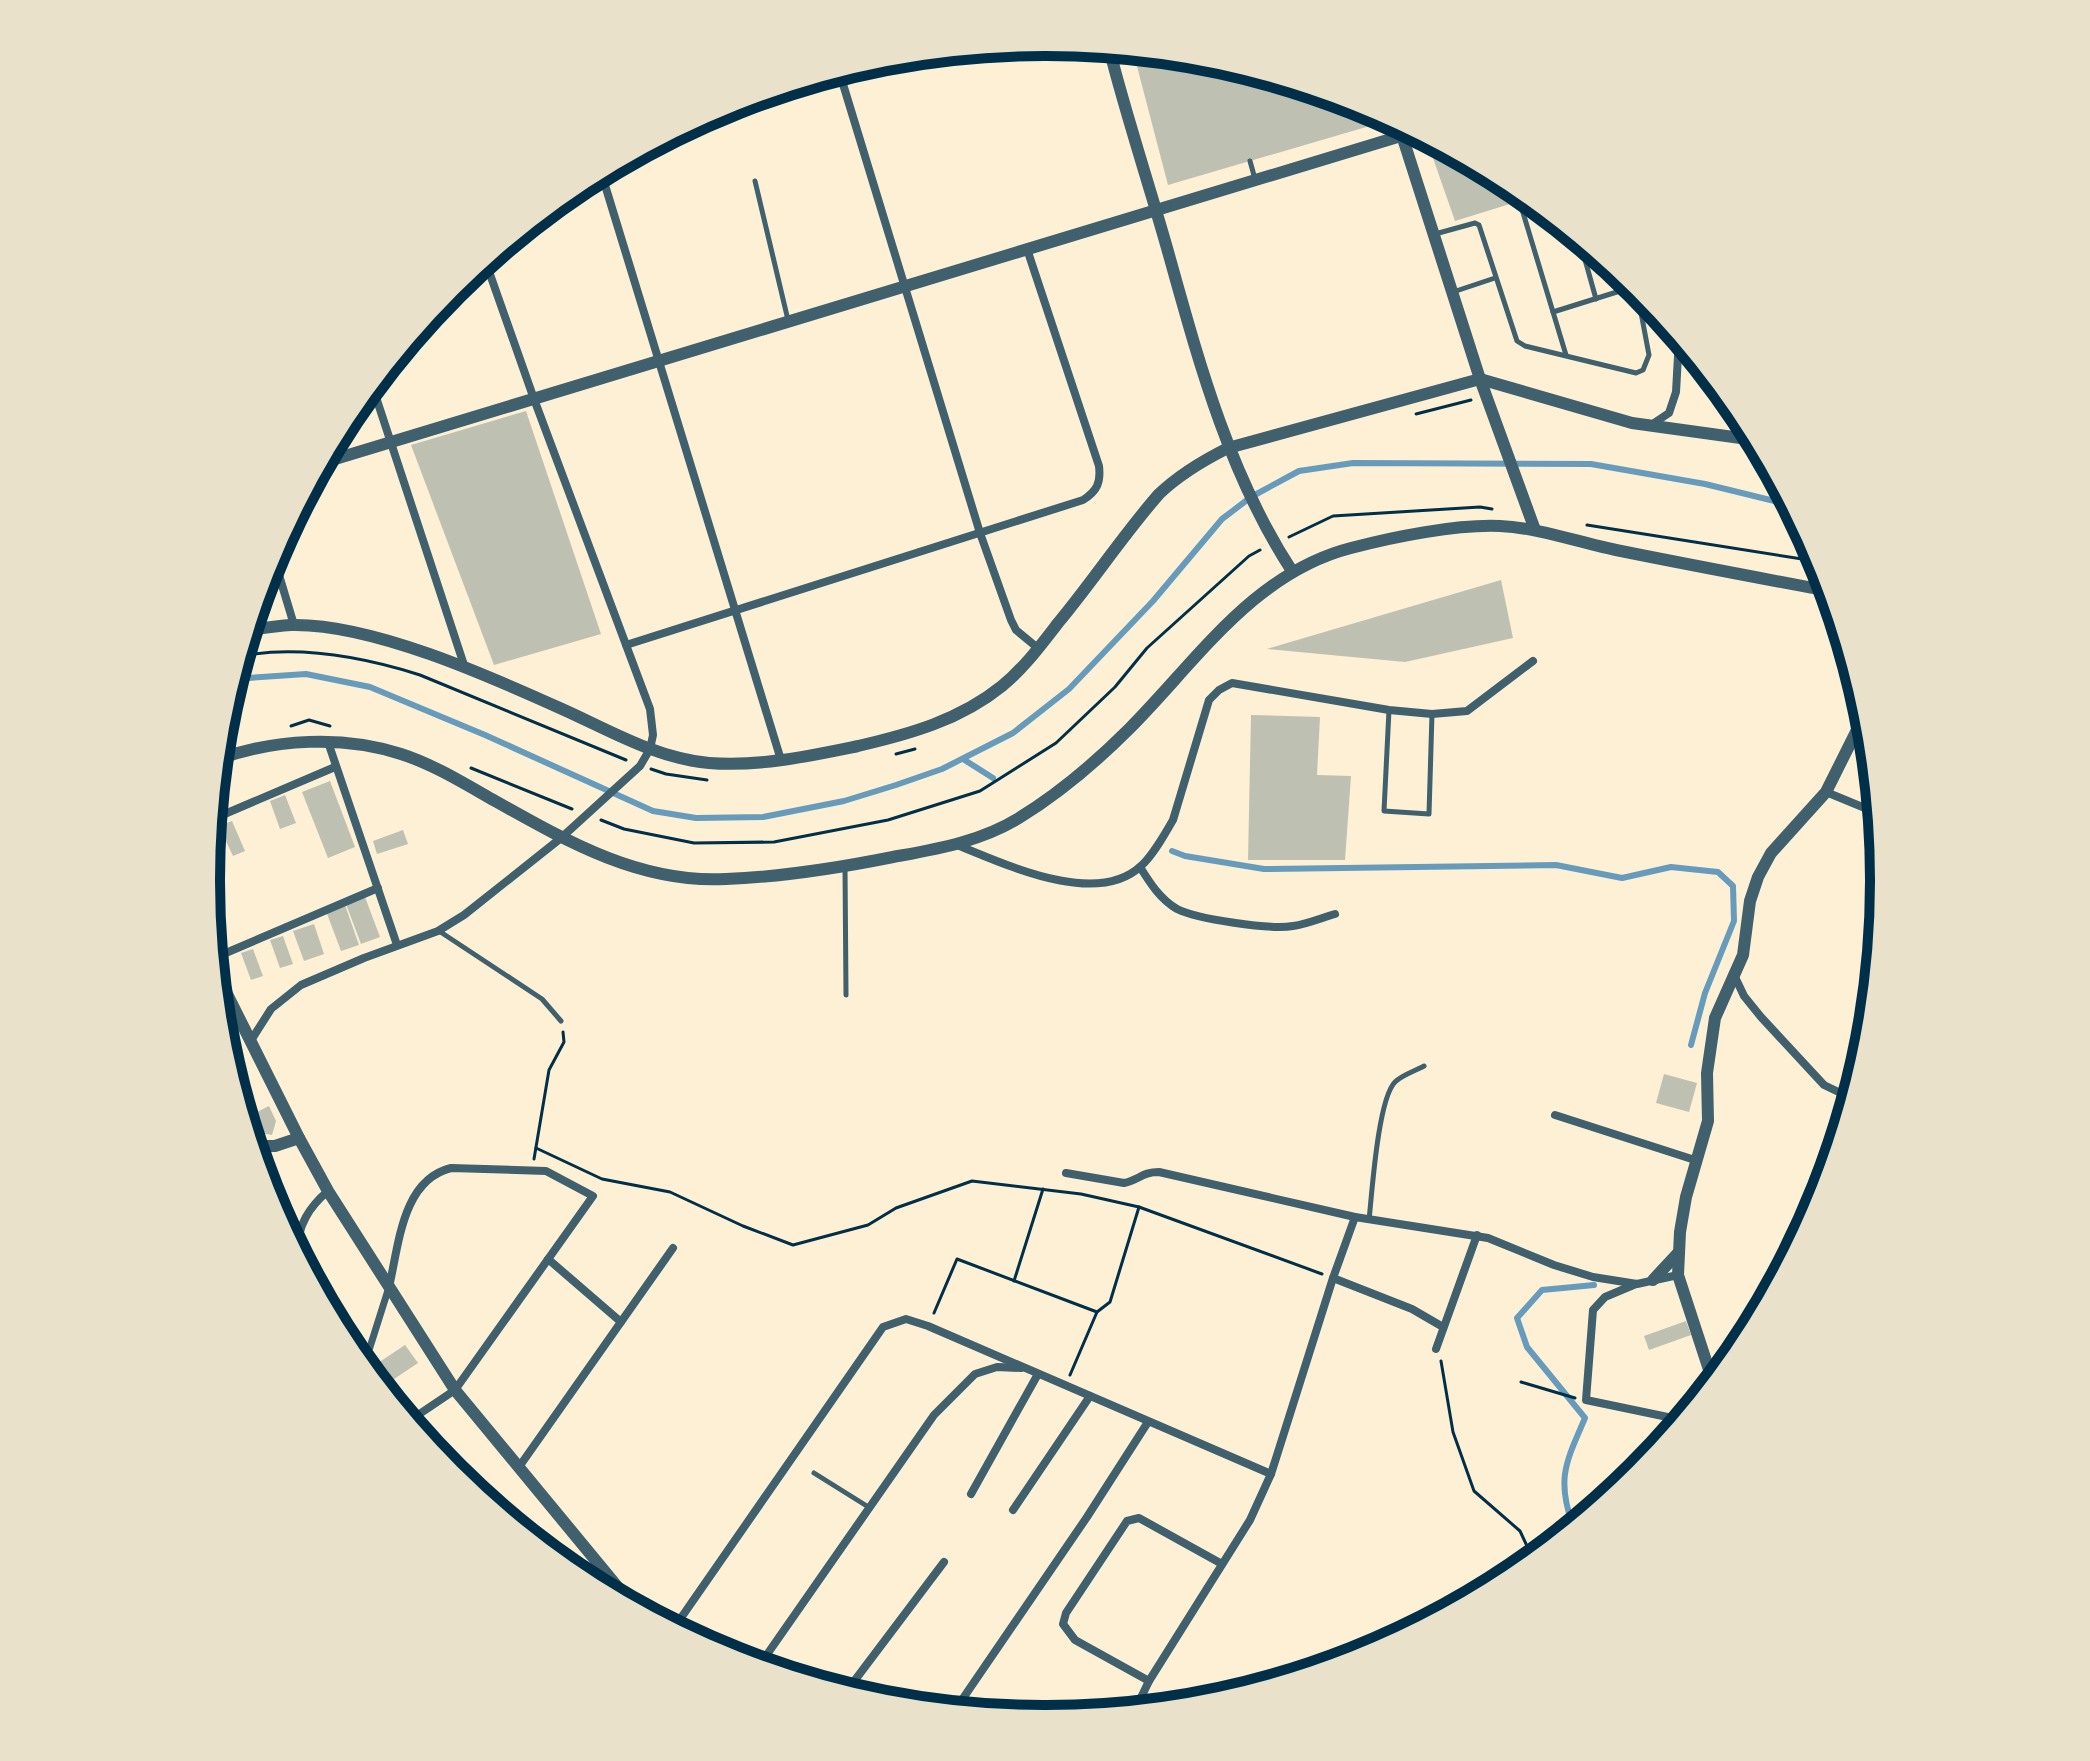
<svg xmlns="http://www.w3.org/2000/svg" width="2090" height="1761" font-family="'Roboto Condensed',sans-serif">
  <rect width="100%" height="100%" fill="#fdf0d5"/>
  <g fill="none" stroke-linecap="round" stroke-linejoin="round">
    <g stroke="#669bbc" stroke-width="6">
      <path d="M233,684L247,678L306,674L370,687L485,735L653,811L696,818L763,817L844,801L896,785L942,769L1013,733L1069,689L1153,601L1222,519L1251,497L1299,471L1353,463L1591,464L1705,484L1791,505"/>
      <path d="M963,759L993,778"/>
      <path d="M1172,851L1185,856L1264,869L1556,865L1622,878L1671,867L1718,872L1733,886L1734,921L1705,993L1691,1045"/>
      <path d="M1573,1526C1556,1479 1566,1462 1585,1418L1527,1347L1517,1318L1542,1290L1594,1285"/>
    </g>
  </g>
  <g fill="#bec0b2">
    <path d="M1133,51L1209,58L1366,106L1373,125L1168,185Z"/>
    <path d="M1426,138L1511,184L1529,198L1455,221Z"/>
    <path d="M526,411L601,634L494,665L411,445Z"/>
    <path d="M1501,580L1513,638L1405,662L1267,649Z"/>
    <path d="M1251,715L1320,717L1317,775L1351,776L1345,860H1248Z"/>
    <path d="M330,781L355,847L328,858L302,792Z"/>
    <path d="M285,795L296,823L280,829L270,801Z"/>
    <path d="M232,821L245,851L233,856L219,826Z"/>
    <path d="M403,830L408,844L377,854L373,841Z"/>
    <path d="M365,897L380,937L361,944L346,904Z"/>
    <path d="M345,905L359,945L341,951L326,911Z"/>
    <path d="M314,924L324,954L304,961L293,931Z"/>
    <path d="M283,936L293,964L280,968L270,940Z"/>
    <path d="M253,949L263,976L251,980L241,953Z"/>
    <path d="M1664,1074L1697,1083L1689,1112L1656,1103Z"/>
    <path d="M269,1106L276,1121L272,1135L249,1131L245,1118Z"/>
    <path d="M1686,1321L1691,1335L1649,1350L1644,1336Z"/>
    <path d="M405,1345L418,1363L382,1387L369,1369Z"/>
  </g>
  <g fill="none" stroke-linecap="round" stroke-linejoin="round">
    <g stroke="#003049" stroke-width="3">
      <path d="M1416,414L1471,400"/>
      <path d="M1587,525L1821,562"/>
      <path d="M1289,537L1333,516L1480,507L1492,509"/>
      <path d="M241,656C300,645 363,657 420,675L626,760"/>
      <path d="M291,726L309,720L330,726"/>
      <path d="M896,754L915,749"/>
      <path d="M471,768L572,809"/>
      <path d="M651,769L666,774L707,780"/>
      <path d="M601,820L624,829L694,843L774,842L888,820L980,791L1056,743L1115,687L1147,648L1249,556L1260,550"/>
      <path d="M536,1148L602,1179L670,1192L743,1226L793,1245L868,1225L896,1208L972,1181L1081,1194L1139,1207L1322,1274"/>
      <path d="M534,1159L549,1070L564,1042L563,1032"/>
      <path d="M1014,1281L1043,1189"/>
      <path d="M934,1313L957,1259L1097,1312"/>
      <path d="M1441,1361L1453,1432L1474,1491L1520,1531L1527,1546L1537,1556"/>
      <path d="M1070,1375L1097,1312L1110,1302L1139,1207"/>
      <path d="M1521,1382L1575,1398"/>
    </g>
    <g stroke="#3f606c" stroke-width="5">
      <path d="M1250,161L1255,179"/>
      <path d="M755,181L788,320"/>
      <path d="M1521,206L1566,355"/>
      <path d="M1435,234L1475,223L1479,225L1517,341L1525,346L1636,373L1643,370L1649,355L1636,286"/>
      <path d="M1584,256L1596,299"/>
      <path d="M1453,292L1495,278"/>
      <path d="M1553,312L1636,286"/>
      <path d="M1389,710L1384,811L1429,814L1432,714"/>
      <path d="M845,867L846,995"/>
      <path d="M439,931L542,999L561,1021"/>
      <path d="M1369,1220C1372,1193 1378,1099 1395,1082C1402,1075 1415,1071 1424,1066"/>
      <path d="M814,1473L870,1508"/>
    </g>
    <path stroke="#3f606c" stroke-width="7" d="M364,1366L389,1287"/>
    <g stroke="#3f606c" stroke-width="8">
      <path d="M839,71L980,533L1011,620L1016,630L1039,649"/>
      <path d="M601,172L781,760"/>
      <path d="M372,385L465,668"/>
      <path d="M1651,425L1669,413L1676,392L1679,338"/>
      <path d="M273,555L294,625"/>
      <path d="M626,645L1083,500C1097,491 1101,483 1099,466L1027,249"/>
      <path d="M328,742L397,945"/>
      <path d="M1826,792L1877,813"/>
      <path d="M213,819L335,767"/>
      <path d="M957,845C1005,864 1096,908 1141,866C1154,854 1164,835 1173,820L1209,700L1219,690L1232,683L1389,710L1432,714L1467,711L1533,661"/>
      <path d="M1140,867C1150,883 1160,899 1177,909C1197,919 1270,930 1293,926C1307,924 1321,918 1335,914"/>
      <path d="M214,958L378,888"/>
      <path d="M1735,977L1744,996L1761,1017L1824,1085L1851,1098"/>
      <path d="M250,1042L271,1009L301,985L364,958L438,931L464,915L561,838L640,766L650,749L653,735L650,709L534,399L485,260"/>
      <path d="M1555,1115L1698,1161"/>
      <path d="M1066,1173L1124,1183C1139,1180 1142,1172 1159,1172L1355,1217L1488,1238L1554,1265L1593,1277L1637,1284L1678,1275"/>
      <path d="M297,1251C298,1225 309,1207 328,1191"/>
      <path d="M548,1259L621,1322"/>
      <path d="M1333,1278L1412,1309L1443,1327"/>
      <path d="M1636,1284L1605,1297L1593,1310L1586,1400L1682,1420"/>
      <path d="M389,1287C399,1245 402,1180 451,1168L546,1171L593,1196L455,1390L409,1421"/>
      <path d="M1436,1349L1477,1235"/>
      <path d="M519,1467L673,1248"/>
      <path d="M971,1494L1038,1374"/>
      <path d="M1013,1510L1090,1396"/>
      <path d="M674,1628L883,1327L906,1319L928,1326L1271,1474"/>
      <path d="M759,1666L934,1415L975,1374L997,1367L1021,1368"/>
      <path d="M1149,1681L1075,1640L1063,1624L1066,1613L1127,1521L1139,1518L1222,1564"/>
      <path d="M846,1692L944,1562"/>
      <path d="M958,1706L974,1712"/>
      <path d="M955,1710L1087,1517L1148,1422"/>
      <path d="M1135,1710L1149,1681L1250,1520L1271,1474L1333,1278L1355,1217"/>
    </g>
    <g stroke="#3f606c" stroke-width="12">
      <path d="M1109,48C1126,115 1148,181 1167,248C1198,359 1228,473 1292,571"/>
      <path d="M1398,123L1480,379L1535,530"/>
      <path d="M1480,379L1632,423L1755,440"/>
      <path d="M322,463L1414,132"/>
      <path d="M249,630C263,628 277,626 291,625C371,623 489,676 562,709C609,730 655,758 709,763C759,767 809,756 858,746C910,734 960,720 1002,686C1024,668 1041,645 1058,623C1093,581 1123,535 1159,494C1180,474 1202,461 1228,448L1480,379"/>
      <path d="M219,759C275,739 343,735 401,754C432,764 460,781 488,797C563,839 638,884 726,879C782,877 838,868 893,857C936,849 980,842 1019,818C1058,794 1096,762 1129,729C1196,662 1253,573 1351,548C1393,537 1457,524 1500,526C1541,528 1580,543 1621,551C1690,565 1760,578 1829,591"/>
      <path d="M216,972L299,1138L328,1191L455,1390L635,1608"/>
      <path d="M254,1146H275L299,1138"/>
      <path d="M1653,1280L1679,1252"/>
      <path d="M1713,1382L1678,1275L1680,1232L1686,1197L1708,1121L1707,1073L1715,1018L1743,955L1750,901L1758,877L1771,853L1826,792L1866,712"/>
    </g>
  </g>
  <path d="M0 0H2090V1761H0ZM1044 56H1046A824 824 0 0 1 1870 880V881A824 824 0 0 1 1046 1705H1044A824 824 0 0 1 220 881V880A824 824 0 0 1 1044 56Z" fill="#e9e1ca" fill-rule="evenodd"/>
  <path fill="none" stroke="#003049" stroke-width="10" d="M1044 56H1046A824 824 0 0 1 1870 880V881A824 824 0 0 1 1046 1705H1044A824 824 0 0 1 220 881V880A824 824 0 0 1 1044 56Z"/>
</svg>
